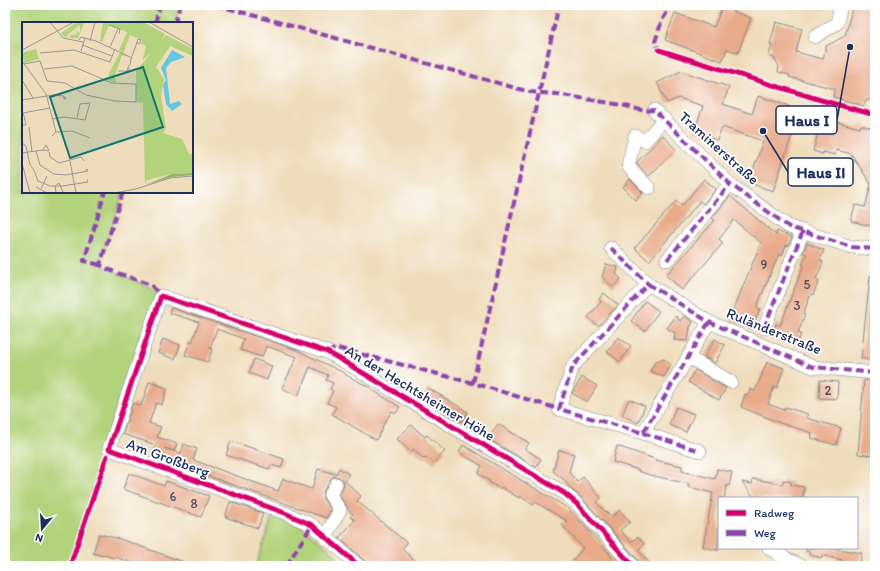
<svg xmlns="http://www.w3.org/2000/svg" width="880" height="571" font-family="Itim,sans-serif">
  <rect width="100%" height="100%" fill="#fff"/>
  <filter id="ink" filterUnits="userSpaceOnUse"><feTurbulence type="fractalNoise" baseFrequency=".025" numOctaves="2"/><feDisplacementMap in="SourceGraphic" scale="8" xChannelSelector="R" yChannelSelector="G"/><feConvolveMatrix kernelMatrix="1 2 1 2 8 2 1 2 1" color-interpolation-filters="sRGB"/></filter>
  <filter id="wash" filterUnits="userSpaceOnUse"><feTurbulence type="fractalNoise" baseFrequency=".012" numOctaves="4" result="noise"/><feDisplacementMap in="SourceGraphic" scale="16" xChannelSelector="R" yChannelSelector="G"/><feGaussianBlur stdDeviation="0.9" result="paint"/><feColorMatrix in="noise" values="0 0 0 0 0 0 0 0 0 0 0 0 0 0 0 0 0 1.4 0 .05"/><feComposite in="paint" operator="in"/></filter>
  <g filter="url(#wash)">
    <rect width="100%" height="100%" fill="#efdcba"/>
    <g fill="#b2d37b" stroke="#66816c">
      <path d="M5,5H180L175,23H23V192H123L100,265L154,289L156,292V296L71,559L65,566H5Z"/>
      <path d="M273,514L300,525L336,555L330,566H256Z"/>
    </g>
    <g id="blocks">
      <g fill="#e8aa89">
        <path d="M853,5H875V27L872,39L875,40V97L865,102L864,106L833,97L835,89L789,77L790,75L778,72L779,66L774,58L769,56L772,44H770L776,22L802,29L796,52L823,59L826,46L845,36Z"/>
        <path d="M722,7L751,18L738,53L727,49L722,61L665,40L675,13L714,27Z"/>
        <path d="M681,71L729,87L723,104L752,114L758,96L789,106L782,125L794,129L773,191L749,183L763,141L722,127L717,140L694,132L703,106L679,98L667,103L657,83Z"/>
        <path d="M822,118L860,128L861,125L875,129V227L851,221L855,205L865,207L871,184L851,154L836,150L835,155L823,152V154L813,151Z"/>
        <path d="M663,135L676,150L649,176L637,164V162Z"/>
        <path d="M630,179L643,193L636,200L623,187Z"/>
        <path d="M704,179L716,189L703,204L700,201L649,261L635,248L676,201L682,206Z"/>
        <path d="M730,196L776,235L777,231L792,237L788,246L786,245L782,256L779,254L756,308L760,309L752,329L729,320L761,243L734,220L719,239L723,243L682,290L666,275L715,220L712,218Z"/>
        <path d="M807,243L824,250L820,260L823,262L816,279L819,281L813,295L811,294L803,314L805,315L798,333L801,334L797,345L772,335L776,324L780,326L804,264H802L807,254L803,253Z"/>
        <path d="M606,264L618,267L616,274L621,279L613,287L602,277Z"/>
        <path d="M870,276H875V360L861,359Z"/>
        <path d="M604,293L618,305L598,326L588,317L601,302L599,299Z"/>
        <path d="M645,301L659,311L645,331L631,321Z"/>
        <path d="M171,308L297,350L346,374V375L371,388V389L400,407L396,413L392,411L382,427L383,428L376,440L332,414L336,407L327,403L333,391L330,389L333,383L326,380L328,375L310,367L298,396L282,388L297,357L266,346L262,357L240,350L244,339L217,329L210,348L212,349L208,362L185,355L190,341L192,342L199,322L169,313Z"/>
        <path d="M676,316L680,321L684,316L693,322L690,327L688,341L674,340L675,333L667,328Z"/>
        <path d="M618,337L631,346L620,362L607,352Z"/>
        <path d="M163,339L180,345L175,359L158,353Z"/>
        <path d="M715,339L725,345L715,363L704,357Z"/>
        <path d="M254,359L272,366L267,380L249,373Z"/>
        <path d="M664,359L671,365L664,377L650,371L655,362Z"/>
        <path d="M767,362L784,368L777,388L774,387L768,404L784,410L785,407L808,414L806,418L841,428L836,445L811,438L812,433L780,423L741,407L745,394L748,395L750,389L755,391Z"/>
        <path d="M695,370L726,388L719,400L688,382Z"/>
        <path d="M582,377L597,386L587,402L572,393Z"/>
        <path d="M820,380L838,382L837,399L819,398Z"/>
        <path d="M864,380L875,381V456L858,454Z"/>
        <path d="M149,382L167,388L162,405L156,403L149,423L161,427L157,437L177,444L174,451L164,448L181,453L184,444L197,449L193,460L278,491L283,479L312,489L318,469L336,474L339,468L349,474L345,481L361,496L357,501L407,543L402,549L421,566H370L339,538L355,520L350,517L353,514L348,510L347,506L339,495L344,484L343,480L339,477L335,476L332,477L323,492V499L331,510L326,518L152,456L156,445L123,434L133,403L141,406Z"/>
        <path d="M428,388L468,412L462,422L422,399Z"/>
        <path d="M629,399L645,406L638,423L622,415Z"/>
        <path d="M676,407L694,414L686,432L669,425Z"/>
        <path d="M498,424L529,443L525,449L541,459L536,467L488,439Z"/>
        <path d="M411,425L425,437L427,435L445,451L434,463L426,457L424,459L413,449L411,452L397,439Z"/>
        <path d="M231,441L284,459L281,468L271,465L269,469L226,455Z"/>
        <path d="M463,445L569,509L610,554L609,555L620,566H568L583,548L562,525L567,521L535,502L533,505L520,496L519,498L501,487L500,489L489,482L490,481L478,474L482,466L459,452Z"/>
        <path d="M617,446L655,459V460L682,466V471L715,479L717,469L732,472L729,486L727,485L724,498H719L718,550L703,547L713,493L688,487L689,484L650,475L638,471L639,470L613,462Z"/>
        <path d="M559,450L574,454L569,472L577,482L583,477L601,498L597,503L611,517L620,510L630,522L620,530L631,542L638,537L644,544L638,550L652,566H641L639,561L583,499L572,490L564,480L553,471Z"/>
        <path d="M129,473L164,486L166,481L209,496L201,517L123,489Z"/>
        <path d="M753,479L783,484V480L791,482V485L804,487L803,498H763L753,496L742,482L752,484Z"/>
        <path d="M230,502L263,513L258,528L225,517Z"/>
        <path d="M99,534L120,539L192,565V566H142L115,557L114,558L104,555L103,556L93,553Z"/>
        <path d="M806,548H833L862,553L859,566H841L842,560L822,555V558L809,555L810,552L806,551Z"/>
      </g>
    </g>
  </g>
  <g filter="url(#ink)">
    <use href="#blocks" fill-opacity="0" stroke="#85868c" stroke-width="1"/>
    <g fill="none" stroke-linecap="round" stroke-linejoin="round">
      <defs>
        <g id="minor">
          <path d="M815,37L837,23L841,5"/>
          <path d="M654,110L730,184L789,227L852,247L875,249"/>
          <path d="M649,188L628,166L635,136L645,141L664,119"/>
          <path d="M611,248L648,284"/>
          <path d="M667,260L730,184"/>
          <path d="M709,322L643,433L559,409L573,366L648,284L709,322L813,367L875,373"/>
          <path d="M764,328L803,231"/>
          <path d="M688,357L731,382"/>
          <path d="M643,433L700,451"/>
          <path d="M325,537L340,510L330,495L336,484"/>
          <path d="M769,548L788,560L802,566"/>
          <path d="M359,566L312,525L285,513L109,449L161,296L327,352L338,358L564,493L577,504L633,566"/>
        </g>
      </defs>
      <use href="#minor" stroke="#85868c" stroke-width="14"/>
      <use href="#minor" stroke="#fff" stroke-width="13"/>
      <g stroke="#8e44ad" stroke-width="4" stroke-dasharray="8 4" stroke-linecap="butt">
        <path d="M216,5L530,92L556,94L622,105L645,111L654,110L730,184L789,227L852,247L875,249"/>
        <path d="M155,23L160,5"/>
        <path d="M175,23L180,5"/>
        <path d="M662,51L659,50L655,42L662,20L672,5"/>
        <path d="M123,192L100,265L112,271L151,285L161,296"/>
        <path d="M611,248L648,284"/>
        <path d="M667,260L730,184"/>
        <path d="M100,265L84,261L105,192"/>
        <path d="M709,322L643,433L559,409L573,366L648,284L709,322L813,367L875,373"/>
        <path d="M764,328L803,231"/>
        <path d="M327,352L337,348L473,383L559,409"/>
        <path d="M473,383L559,5"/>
        <path d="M643,433L700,451"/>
        <path d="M288,566V563L312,525"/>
      </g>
      <defs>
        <g id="cycleway">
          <path d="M659,50L821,100L875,115"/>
          <path d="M70,566L107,456"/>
          <path d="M359,566L312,525L285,513L109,449L161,296L327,352L338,358L564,493L577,504L633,566"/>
        </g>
      </defs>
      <use href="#cycleway" stroke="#fff" stroke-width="8"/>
      <use href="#cycleway" stroke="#d6006c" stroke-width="5"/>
    </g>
  </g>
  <g text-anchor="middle" stroke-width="3.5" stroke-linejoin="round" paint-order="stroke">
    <g font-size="13" fill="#4e4e69">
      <text x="764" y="269">9</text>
      <text x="807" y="289">5</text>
      <text x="797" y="310">3</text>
      <text x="828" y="395">2</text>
      <text x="173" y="501">6</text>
      <text x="194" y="508">8</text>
    </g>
    <g font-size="15" fill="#1b2f5e" stroke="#fff">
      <text transform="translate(719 148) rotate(42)" y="5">Traminerstraße</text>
      <text transform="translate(774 331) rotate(22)" y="5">Ruländerstraße</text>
      <text transform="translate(420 393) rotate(31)" y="5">An der Hechtsheimer Höhe</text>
      <text transform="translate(168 458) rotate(20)" y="5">Am Großberg</text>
    </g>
  </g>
  <g transform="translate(22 22)">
    <rect width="171" height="171" fill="#efdcba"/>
    <path d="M55,0H62L57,14L56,16H47L50,12L53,14L52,11L56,14L54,9L58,11V3L45,13L46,16L40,13L39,11ZM81,0H121L143,12L135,25L120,39L124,24L119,22L120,18L108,13L101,32L107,35L100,33L93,53L94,61L91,60L86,58L87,51L99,29L97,28L105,10L87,3L80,20L78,19ZM144,13L171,27V34L148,24L134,45L142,57L139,74L144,106L141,111L160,117L167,132H171V151L150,152L125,158L123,162L121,81L114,80V49ZM14,27L17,37L2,41L0,31Z" fill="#b2d37b"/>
    <path d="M171,151V153L150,155L123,163L150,152Z" fill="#8db56b"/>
    <path d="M150,28L163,35L149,40L144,46L148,82L157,79L160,82L150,89L144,82L141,63L144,58L139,46Z" fill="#65c6e3"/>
    <path fill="none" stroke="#9a9795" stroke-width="1" d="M28,0L41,16L61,20M127,0L171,25M87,3L98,7L97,12M57,18L59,15L74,19L110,36M68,19L73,0M60,23L90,34M88,25L96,7M0,28L52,0M59,29L63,16M18,31L52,28L88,40L93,27M0,39L24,72L34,110M2,42L18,39L25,59L43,61L64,73L93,79L114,80V62L90,61L50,44L22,47M96,49H108L106,45M105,49L106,46L108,42L109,37L114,23L116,17L119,18L117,22L115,21M0,58L11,76M0,78L31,73L42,74L44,77H42V74M2,94L1,91L28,86M31,97L42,95L63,98L68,81L58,82L55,96M0,103H4L2,94M7,105L10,130M30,114L34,110L50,109L68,116M0,121L4,124L8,143L12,148L16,159L28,164H40L66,160L65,157M14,129L18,143L32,152L44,153L66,149L65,147L63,149M27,130L28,135L37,141L59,135L62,139M0,131L21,128L24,123L27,129L21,128M48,139L54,171M0,141L8,171M14,165L25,171M19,167L25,154M34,171L33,164L37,161L41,170M92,171L114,167L148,156L171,154"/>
    <path fill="#0f766e" fill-opacity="0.15" stroke="#0f766e" stroke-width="2" d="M121,45L141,105L48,136L28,75Z"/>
    <rect width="171" height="171" fill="none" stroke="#1b2f5e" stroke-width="2"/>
  </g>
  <path fill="none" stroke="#1b2f5e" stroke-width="1.5" d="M850 47L837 120M763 131L788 172"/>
  <g fill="#1b2f5e" stroke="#fff" stroke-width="1.5">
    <circle cx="850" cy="47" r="4"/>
    <circle cx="763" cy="131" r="4"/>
  </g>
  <g fill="#fff" stroke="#1b2f5e" stroke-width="1.5">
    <rect x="776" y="106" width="61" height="28" rx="4"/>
    <rect x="788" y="158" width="65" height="28" rx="4"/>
  </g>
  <g font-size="16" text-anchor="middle" font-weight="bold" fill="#1b2f5e">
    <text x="807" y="126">Haus I</text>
    <text x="821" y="178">Haus II</text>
  </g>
  <rect width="880" height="571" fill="none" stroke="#fff" stroke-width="20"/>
  <rect x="718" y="497" width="140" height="52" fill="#ffffff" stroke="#a4acbf"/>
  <rect x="726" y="510" width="20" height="6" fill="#d6006c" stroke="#a4acbf"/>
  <text x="754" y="517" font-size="12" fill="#1b2f5e">Radweg</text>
  <rect x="726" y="530" width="20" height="6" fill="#8e44ad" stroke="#a4acbf"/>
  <text x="754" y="537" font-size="12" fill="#1b2f5e">Weg</text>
  <g transform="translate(42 529) rotate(198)" stroke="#ffffff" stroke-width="3" paint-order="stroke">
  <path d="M0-3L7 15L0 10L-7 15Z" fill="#1b2f5e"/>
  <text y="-6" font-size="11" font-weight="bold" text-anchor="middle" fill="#1b2f5e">N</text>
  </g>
</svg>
